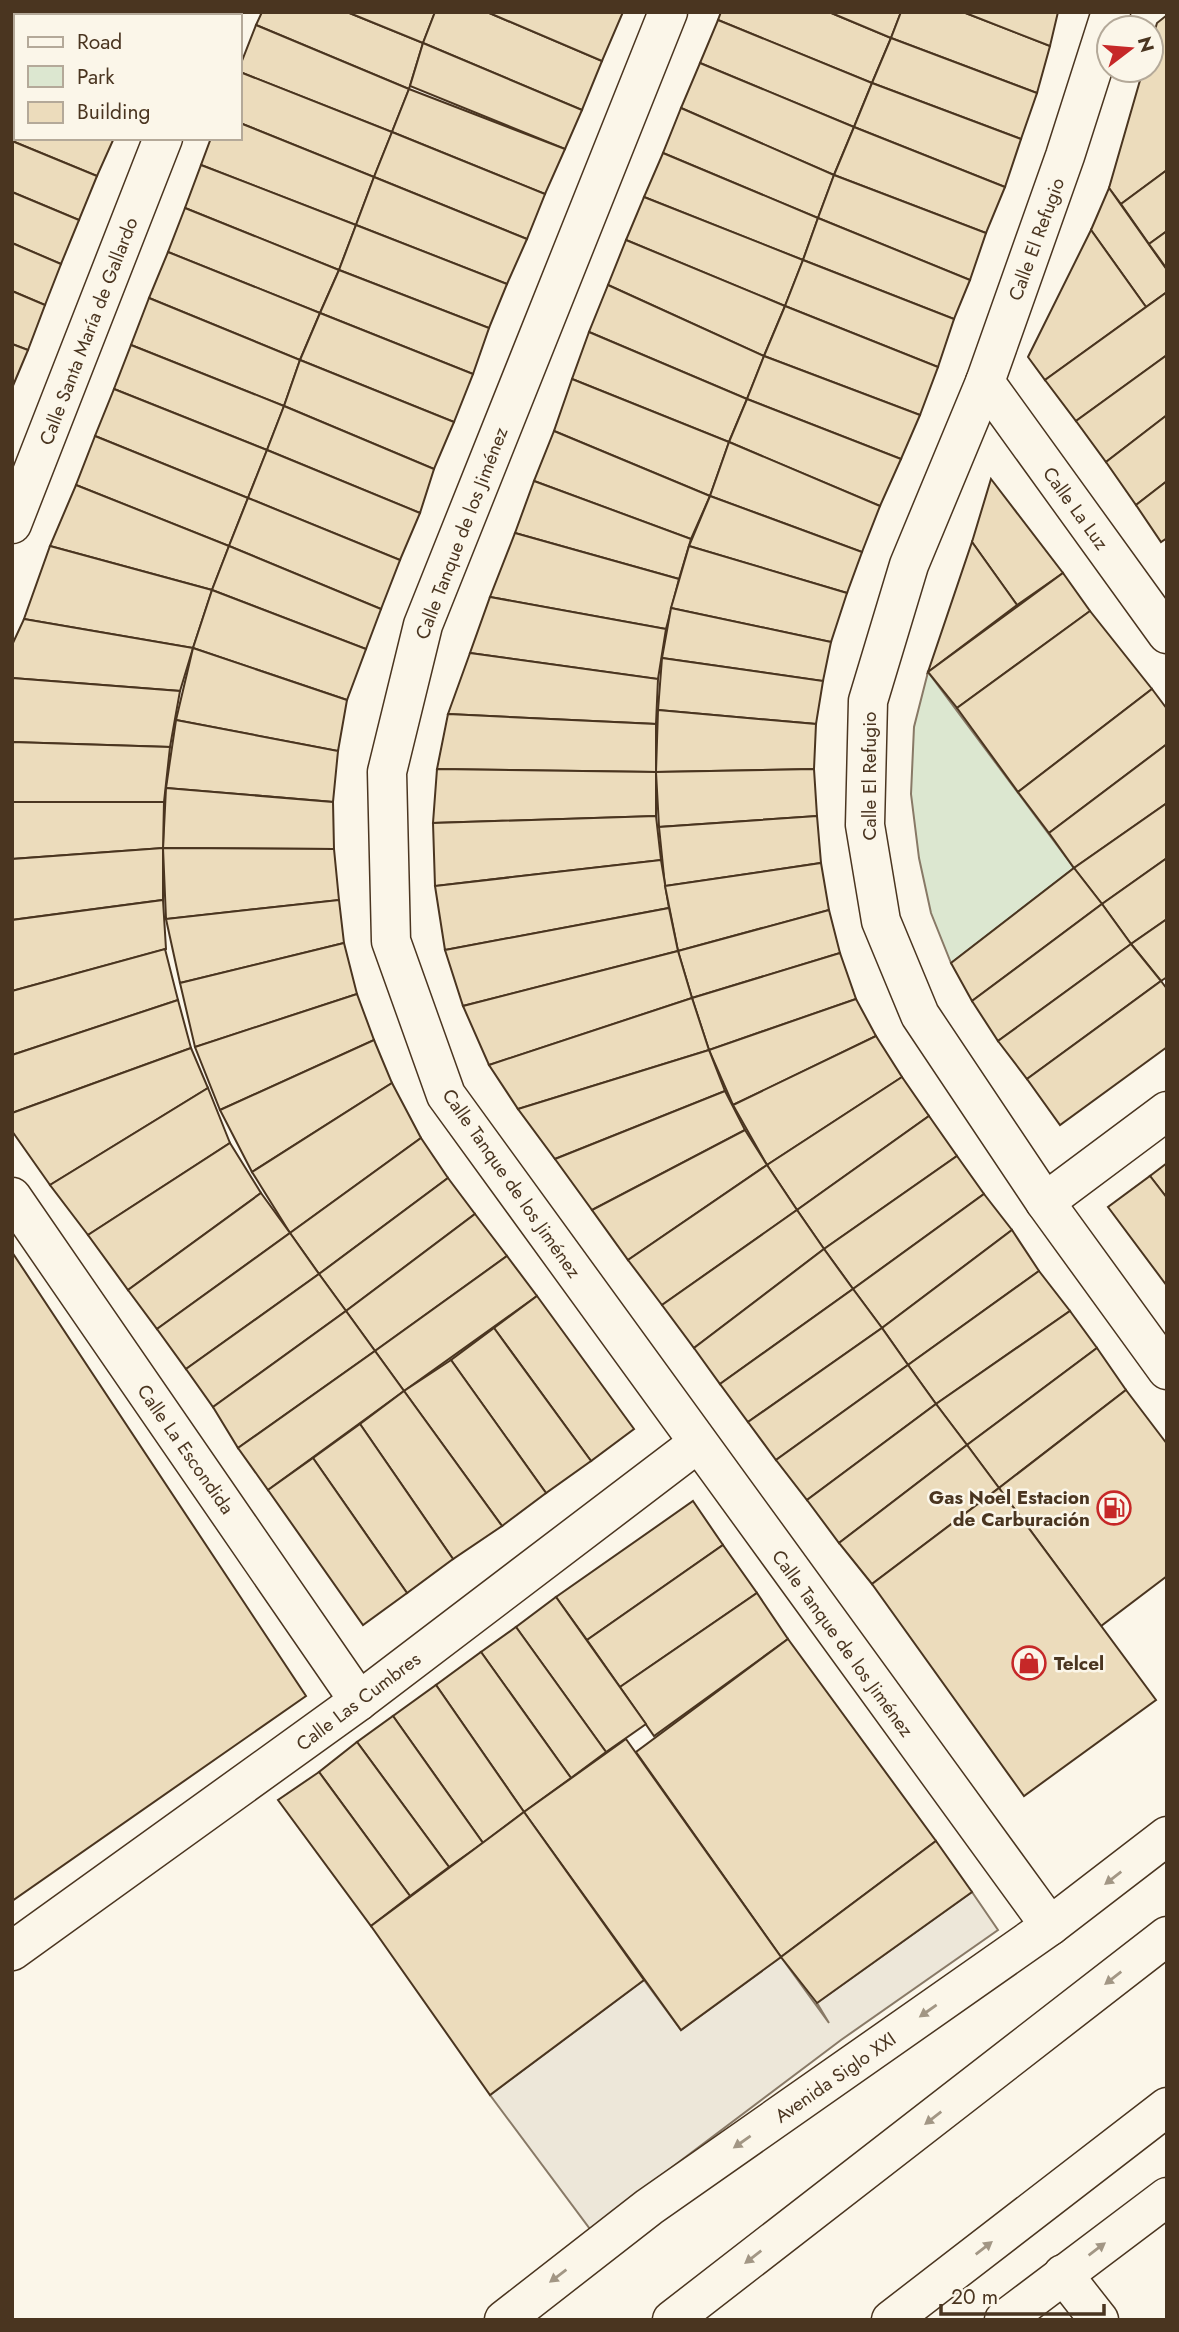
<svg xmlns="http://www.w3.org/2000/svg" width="1179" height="2332" font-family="Jost,sans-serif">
  <rect width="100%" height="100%" fill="#fbf6e9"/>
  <path fill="#dce7d0" stroke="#887966" stroke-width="2" d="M928,672L1074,868L951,963L931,913L919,858L911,794L914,727Z"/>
  <path fill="#ede7d9" stroke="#887966" stroke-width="2" d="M972,1892L998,1930L841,2040L590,2229L490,2095L644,1980L681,2030L781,1957L829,2023L817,2003Z"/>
  <g fill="#ecdcbc" stroke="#4a3520" stroke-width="2">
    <path d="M12,12H90L99,16H16V33L12,31Z"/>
    <path d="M90,12H165L164,16H99Z"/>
    <path d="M262,12H347L423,43L409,89L256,25Z"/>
    <path d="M347,12H435L423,43Z"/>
    <path d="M435,12H487L602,61L582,110L423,43Z"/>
    <path d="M487,12H623L602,61Z"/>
    <path d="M721,12H829L891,38L872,83L718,20Z"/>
    <path d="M829,12H901L891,38Z"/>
    <path d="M901,12H963L1050,46L1037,93L891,38Z"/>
    <path d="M963,12H1058L1050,46Z"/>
    <path d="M1167,15V170L1121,204L1109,188L1143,70H1151V43L1157,23Z"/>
    <path d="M718,20L872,83L854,127L700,63Z"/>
    <path d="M256,25L409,89L392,132L240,72V66Z"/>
    <path d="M12,31L16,33V85L12,83Z"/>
    <path d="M891,38L1037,93L1021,139L872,83Z"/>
    <path d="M423,43L582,110L565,149L410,86Z"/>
    <path d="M700,63L854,127L834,175L681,108Z"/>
    <path d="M240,72L392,132L374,177L240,123Z"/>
    <path d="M12,83L16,85V138H114L97,176L12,141Z"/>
    <path d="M872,83L1021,139L1005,187L854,127Z"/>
    <path d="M409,89L565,149L545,194L392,132Z"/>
    <path d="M681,108L834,175L818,218L663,153Z"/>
    <path d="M240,123L374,177L356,225L201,165L211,138H240Z"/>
    <path d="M854,127L1005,187L986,233L834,175Z"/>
    <path d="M392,132L545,194L527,239L374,177Z"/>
    <path d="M12,141L97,176L79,220L12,192Z"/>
    <path d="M663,153L818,218L803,260L644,197Z"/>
    <path d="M201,165L356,225L339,270L185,208Z"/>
    <path d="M1167,170V231L1149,244L1121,204Z"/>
    <path d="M834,175L986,233L970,280L818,218Z"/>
    <path d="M374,177L527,239L507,284L356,225Z"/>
    <path d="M1109,188L1167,270V292L1146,307L1091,230Z"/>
    <path d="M12,192L79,220L61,264L12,243Z"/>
    <path d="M644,197L803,260L785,306L626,240Z"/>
    <path d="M185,208L339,270L320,313L168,252Z"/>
    <path d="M818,218L970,280L954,319L803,260Z"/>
    <path d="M356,225L507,284L489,328L339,270Z"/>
    <path d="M1091,230L1146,307L1045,380L1028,357Z"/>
    <path d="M1167,231V269L1149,244Z"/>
    <path d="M626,240L785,306L764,356L608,285Z"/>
    <path d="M12,243L61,264L45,305L12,291Z"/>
    <path d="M168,252L320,313L300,360L149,298Z"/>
    <path d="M803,260L954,319L938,367L785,306Z"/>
    <path d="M339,270L489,328L473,374L320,313Z"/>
    <path d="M608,285L764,356L747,399L589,332Z"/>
    <path d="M12,291L45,305L28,350L12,344Z"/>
    <path d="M1167,292V355L1076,421L1045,380Z"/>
    <path d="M149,298L300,360L284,406L131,345Z"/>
    <path d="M785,306L938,367L920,415L764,356Z"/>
    <path d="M320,313L473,374L454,422L300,360Z"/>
    <path d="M589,332L747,399L729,442L572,379Z"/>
    <path d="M12,344L28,350L12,388Z"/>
    <path d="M131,345L284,406L267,450L114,389Z"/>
    <path d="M1167,355V415L1106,462L1076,421Z"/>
    <path d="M764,356L920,415L901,459L747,399Z"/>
    <path d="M300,360L454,422L434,469L284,406Z"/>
    <path d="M572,379L729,442L710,496L554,431Z"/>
    <path d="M114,389L267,450L248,498L95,436Z"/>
    <path d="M747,399L901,459L880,506L729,442Z"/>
    <path d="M284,406L434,469L420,513L267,450Z"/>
    <path d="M1167,415V481L1136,505L1106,462Z"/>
    <path d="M554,431L710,496L691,539L534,481Z"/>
    <path d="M95,436L248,498L229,546L76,485Z"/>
    <path d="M729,442L880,506L862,552L710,496Z"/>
    <path d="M267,450L420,513L400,560L248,498Z"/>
    <path d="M991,479L1063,573L1017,605L972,542Z"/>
    <path d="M534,481L691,539L679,579L515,533Z"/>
    <path d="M1167,481V538L1161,542L1136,505Z"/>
    <path d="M76,485L229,546L212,590L50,546Z"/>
    <path d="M710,496L862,552L847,593L689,546Z"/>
    <path d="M248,498L400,560L381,609L229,546Z"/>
    <path d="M515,533L679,579L666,629L490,597Z"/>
    <path d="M972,542L1017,605L928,672Z"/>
    <path d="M50,546L212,590L193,648L24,619Z"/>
    <path d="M229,546L381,609L366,649L212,590Z"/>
    <path d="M689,546L847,593L831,642L671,608Z"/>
    <path d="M1063,573L1090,611L957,708L928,672Z"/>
    <path d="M212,590L366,649L347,700L193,648Z"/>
    <path d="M490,597L666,629L658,679L470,653Z"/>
    <path d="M671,608L831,642L823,681L662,658Z"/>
    <path d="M1090,611L1152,689L1018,792L957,708Z"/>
    <path d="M24,619L193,648L180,691L12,678V645Z"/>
    <path d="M193,648L347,700L338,751L176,720Z"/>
    <path d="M470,653L658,679L656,724L448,714Z"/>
    <path d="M662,658L823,681L816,724L658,710Z"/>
    <path d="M12,678L180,691L170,747L12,742Z"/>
    <path d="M1152,689L1167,709V744L1049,833L1018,792Z"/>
    <path d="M658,710L816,724L814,769L656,772Z"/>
    <path d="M448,714L656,724V772L437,769Z"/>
    <path d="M176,720L338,751L333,802L166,788Z"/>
    <path d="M12,742L170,747L164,802H12Z"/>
    <path d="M1167,744V803L1074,868L1049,833Z"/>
    <path d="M437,769L656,772V816L433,823Z"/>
    <path d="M814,769L817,816L659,827L656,772Z"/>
    <path d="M166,788L333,802L334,849L163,848Z"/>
    <path d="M12,802H164L163,848L12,859Z"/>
    <path d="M1167,803V858L1102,904L1074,868Z"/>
    <path d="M656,816L661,860L435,886L433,823Z"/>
    <path d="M817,816L821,863L665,886L659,827Z"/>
    <path d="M163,848L334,849L339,900L166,919Z"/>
    <path d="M163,848V900L12,920V859Z"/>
    <path d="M1167,858V919L1131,944L1102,904Z"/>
    <path d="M661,860L669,908L445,950L435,886Z"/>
    <path d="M821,863L829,910L678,951L665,886Z"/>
    <path d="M1074,868L1102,904L972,1001L951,963Z"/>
    <path d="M163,900L166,949L12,991V920Z"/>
    <path d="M339,900L344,943L180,983L166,919Z"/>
    <path d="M1102,904L1131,944L998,1041L972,1001Z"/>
    <path d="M669,908L678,951L463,1006L445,950Z"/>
    <path d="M829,910L840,953L692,998L678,951Z"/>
    <path d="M1167,919V977L1161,981L1131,944Z"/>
    <path d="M344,943L357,994L195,1047L180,983Z"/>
    <path d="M1131,944L1161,981L1027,1079L998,1041Z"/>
    <path d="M165,949L178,1000L12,1055V991Z"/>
    <path d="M678,951L692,998L489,1065L463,1006Z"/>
    <path d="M840,953L856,999L709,1050L692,998Z"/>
    <path d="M1161,981L1167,989V1047L1060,1125L1027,1079Z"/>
    <path d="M357,994L374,1040L220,1110L195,1047Z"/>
    <path d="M692,998L709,1050L518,1109L489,1065Z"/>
    <path d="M856,999L876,1036L733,1105L709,1050Z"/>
    <path d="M178,1000L191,1048L12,1113V1055Z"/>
    <path d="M876,1036L902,1077L767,1165L733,1105Z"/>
    <path d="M374,1040L392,1083L252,1172L220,1110Z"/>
    <path d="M191,1048L208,1088L50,1185L12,1131V1113Z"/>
    <path d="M709,1050L725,1091L555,1159L518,1109Z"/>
    <path d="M902,1077L929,1116L797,1210L767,1165Z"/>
    <path d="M392,1083L421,1138L290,1233L252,1172Z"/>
    <path d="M208,1088L230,1143L88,1235L50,1185Z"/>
    <path d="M725,1091L745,1130L592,1210L555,1159Z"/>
    <path d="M929,1116L957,1156L824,1249L797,1210Z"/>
    <path d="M745,1130L767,1165L628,1260L592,1210Z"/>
    <path d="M421,1138L448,1178L319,1274L290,1233Z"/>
    <path d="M230,1143L261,1193L128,1290L88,1235Z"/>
    <path d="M957,1156L984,1194L853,1289L824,1249Z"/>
    <path d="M1167,1163V1198L1150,1176Z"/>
    <path d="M767,1165L797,1210L662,1305L628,1260Z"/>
    <path d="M1150,1176L1167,1198V1286L1108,1207Z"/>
    <path d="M448,1178L475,1214L346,1311L319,1274Z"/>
    <path d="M261,1193L290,1233L157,1329L128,1290Z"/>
    <path d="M984,1194L1012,1230L882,1328L853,1289Z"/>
    <path d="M797,1210L824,1249L694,1348L662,1305Z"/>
    <path d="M475,1214L507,1256L375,1351L346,1311Z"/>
    <path d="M1012,1230L1039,1271L908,1365L882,1328Z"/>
    <path d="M290,1233L319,1274L186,1369L157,1329Z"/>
    <path d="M824,1249L853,1289L720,1384L694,1348Z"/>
    <path d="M12,1252L306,1696L12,1901Z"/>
    <path d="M507,1256L537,1296L404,1391L375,1351Z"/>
    <path d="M1039,1271L1070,1311L936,1404L908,1365Z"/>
    <path d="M319,1274L346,1311L213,1407L186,1369Z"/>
    <path d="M853,1289L882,1328L748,1422L720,1384Z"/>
    <path d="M537,1296L634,1429L591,1461L494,1328Z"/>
    <path d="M346,1311L375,1351L238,1448L213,1407Z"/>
    <path d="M1070,1311L1097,1348L967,1445L936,1404Z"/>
    <path d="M494,1328L591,1461L546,1493L451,1360Z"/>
    <path d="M882,1328L908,1365L776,1460L748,1422Z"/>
    <path d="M1097,1348L1126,1390L999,1488L967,1445Z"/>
    <path d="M375,1351L404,1391L268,1490L238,1448Z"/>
    <path d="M451,1360L546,1493L502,1526L404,1391Z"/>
    <path d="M908,1365L936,1404L807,1500L776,1460Z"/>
    <path d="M1126,1390L1167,1444V1576L1101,1626L999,1488Z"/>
    <path d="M404,1391L502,1526L453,1559L360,1424Z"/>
    <path d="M936,1404L967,1445L839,1543L807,1500Z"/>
    <path d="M360,1424L453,1559L407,1593L313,1458Z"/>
    <path d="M967,1445L999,1488L872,1584L839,1543Z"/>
    <path d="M313,1458L407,1593L363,1625L268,1490Z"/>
    <path d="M999,1488L1156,1700L1024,1796L872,1584Z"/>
    <path d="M693,1501L723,1545L587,1640L556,1597Z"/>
    <path d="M723,1545L757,1593L620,1687L587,1640Z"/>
    <path d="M757,1593L788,1639L654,1736L620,1687Z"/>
    <path d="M556,1597L646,1724L606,1752L516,1627Z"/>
    <path d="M516,1627L606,1752L571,1778L481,1652Z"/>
    <path d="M788,1639L936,1841L781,1957L636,1752Z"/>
    <path d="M481,1652L571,1778L524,1812L436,1685Z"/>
    <path d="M436,1685L524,1812L483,1843L393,1716Z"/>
    <path d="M393,1716L483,1843L449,1867L357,1742Z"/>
    <path d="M626,1739L781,1957L681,2030L524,1812Z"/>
    <path d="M357,1742L449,1867L410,1896L319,1772Z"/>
    <path d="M319,1772L410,1896L371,1926L278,1800Z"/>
    <path d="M524,1812L644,1980L490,2095L371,1926Z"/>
    <path d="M936,1841L972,1892L817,2003L781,1957Z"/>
  </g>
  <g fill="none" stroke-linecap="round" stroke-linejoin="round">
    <defs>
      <g id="minor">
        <path d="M668,12L423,625L387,772L391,941L446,1095L1050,1926"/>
        <path d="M1111,12L1065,156L985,382L909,565L868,701L865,825L881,921L920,1015L1045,1202L1167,1370"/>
        <path d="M211,16L213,12"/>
        <path d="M985,382L1167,634"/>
        <path d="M12,524L163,138"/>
        <path d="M12,1197L359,1701"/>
        <path d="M1045,1202L1167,1111"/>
        <path d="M12,1951L359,1701L698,1443"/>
        <path d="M1063,2274L1099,2320"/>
      </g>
      <g id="tertiary">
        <path d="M504,2320L649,2207L1050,1926L1167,1836"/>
        <path d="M1004,2320L1167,2197"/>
      </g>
      <g id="trunk">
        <path d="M672,2320L1167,1936"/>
        <path d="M891,2320L1167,2107"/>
      </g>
    </defs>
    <use href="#minor" stroke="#4a3520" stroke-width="41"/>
    <use href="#tertiary" stroke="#4a3520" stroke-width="41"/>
    <use href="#trunk" stroke="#4a3520" stroke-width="41"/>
    <use href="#minor" stroke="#fbf6e9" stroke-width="38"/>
    <use href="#tertiary" stroke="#fbf6e9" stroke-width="38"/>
    <use href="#trunk" stroke="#fbf6e9" stroke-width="38"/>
  </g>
  <defs><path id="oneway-solid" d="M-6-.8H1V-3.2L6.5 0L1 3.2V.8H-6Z" transform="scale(1.75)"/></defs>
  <g fill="#a29684">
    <use href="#oneway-solid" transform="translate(1113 1878) rotate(142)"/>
    <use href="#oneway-solid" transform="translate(1113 1978) rotate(142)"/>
    <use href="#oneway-solid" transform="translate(928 2011) rotate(145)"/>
    <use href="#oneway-solid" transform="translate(933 2118) rotate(142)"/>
    <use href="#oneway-solid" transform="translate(742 2142) rotate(145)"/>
    <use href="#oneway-solid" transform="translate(984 2248) rotate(-38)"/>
    <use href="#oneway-solid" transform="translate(1097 2249) rotate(-37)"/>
    <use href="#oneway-solid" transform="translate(753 2257) rotate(142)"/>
    <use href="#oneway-solid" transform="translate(558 2276) rotate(143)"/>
  </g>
  <defs>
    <symbol id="fuel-ring" viewBox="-11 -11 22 22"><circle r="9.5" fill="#fbf6e9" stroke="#c62828" stroke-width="1.5"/><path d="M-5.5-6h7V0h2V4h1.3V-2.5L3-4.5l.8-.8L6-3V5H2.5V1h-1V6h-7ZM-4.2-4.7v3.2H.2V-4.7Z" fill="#c62828"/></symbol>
    <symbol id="shop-ring" viewBox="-11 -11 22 22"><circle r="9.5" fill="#fbf6e9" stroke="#c62828" stroke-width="1.5"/><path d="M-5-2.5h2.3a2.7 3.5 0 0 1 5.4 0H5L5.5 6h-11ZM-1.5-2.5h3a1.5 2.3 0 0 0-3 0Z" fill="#c62828"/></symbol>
  </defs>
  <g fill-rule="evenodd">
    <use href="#fuel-ring" x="1095" y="1489" width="38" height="38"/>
    <use href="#shop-ring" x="1010" y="1644" width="38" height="38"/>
  </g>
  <g text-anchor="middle" stroke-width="5" stroke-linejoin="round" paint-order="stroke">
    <g font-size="19" fill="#4a3520" stroke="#fbf6e9">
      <text transform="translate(1036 239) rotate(-70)" y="7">Calle El Refugio</text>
      <text transform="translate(88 331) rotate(-69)" y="7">Calle Santa María de Gallardo</text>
      <text transform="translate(1076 508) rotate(54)" y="7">Calle La Luz</text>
      <text transform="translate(461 533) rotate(-69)" y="7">Calle Tanque de los Jiménez</text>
      <text transform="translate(869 776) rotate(-90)" y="7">Calle El Refugio</text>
      <text transform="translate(512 1183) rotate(55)" y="7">Calle Tanque de los Jiménez</text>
      <text transform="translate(186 1449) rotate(55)" y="7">Calle La Escondida</text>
      <text transform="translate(843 1643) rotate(54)" y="7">Calle Tanque de los Jiménez</text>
      <text transform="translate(358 1701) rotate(-37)" y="7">Calle Las Cumbres</text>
      <text transform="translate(835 2077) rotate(-35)" y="7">Avenida Siglo XXI</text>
    </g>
    <g font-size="19" font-weight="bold" fill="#4a3520" stroke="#fbf6e9" text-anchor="end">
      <text x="1090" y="1504">Gas Noel Estacion<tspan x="1090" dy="22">de Carburación</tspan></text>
      <text x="1054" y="1670" text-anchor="start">Telcel</text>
    </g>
  </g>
  <rect width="1179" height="2332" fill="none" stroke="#4a3520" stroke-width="28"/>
  <rect x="14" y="14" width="228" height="126" fill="#fbf6e9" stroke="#b4a999" stroke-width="2"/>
  <rect x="28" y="37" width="35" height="10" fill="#fbf6e9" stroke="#b4a999" stroke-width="2"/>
  <text x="77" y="49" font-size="21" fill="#4a3520">Road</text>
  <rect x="28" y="66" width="35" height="21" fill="#dce7d0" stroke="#b4a999" stroke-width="2"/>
  <text x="77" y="84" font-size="21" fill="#4a3520">Park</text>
  <rect x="28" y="102" width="35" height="21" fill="#ecdcbc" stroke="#b4a999" stroke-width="2"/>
  <text x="77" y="119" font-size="21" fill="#4a3520">Building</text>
  <g transform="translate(1130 49) rotate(74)"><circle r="33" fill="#fbf6e9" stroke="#b4a999" stroke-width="2"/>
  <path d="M0-5L12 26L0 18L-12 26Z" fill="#c62828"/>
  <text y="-10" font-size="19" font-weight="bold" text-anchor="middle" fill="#4a3520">N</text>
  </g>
  <path d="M941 2304v10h163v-10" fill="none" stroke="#4a3520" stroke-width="3.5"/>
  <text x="951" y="2304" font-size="21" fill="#4a3520" stroke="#fbf6e9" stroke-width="5" paint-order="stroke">20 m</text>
</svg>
